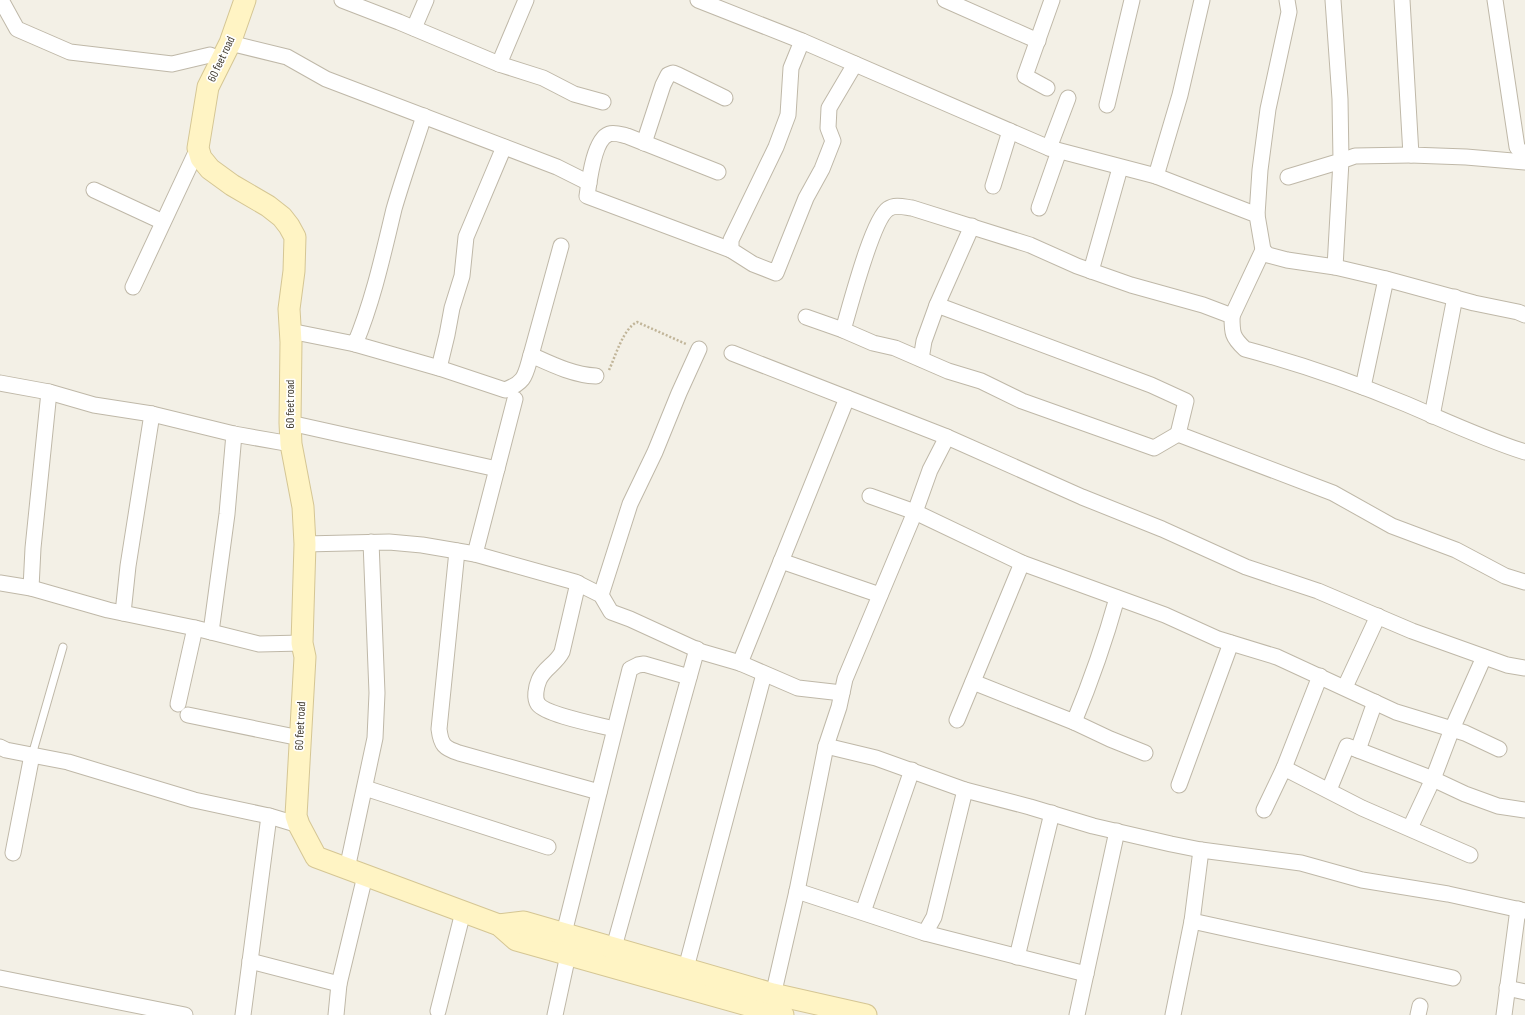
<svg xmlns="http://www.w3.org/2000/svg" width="1525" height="1015" font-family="'Sofia Sans Condensed',sans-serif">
  <rect width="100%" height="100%" fill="#f3f0e6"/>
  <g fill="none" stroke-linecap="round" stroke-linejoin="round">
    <defs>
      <path id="lane" d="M32,755L63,647"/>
      <g id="street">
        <path d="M1,0L17,29L70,52L172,64L210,55L221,60"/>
        <path d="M342,0L399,22L499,64L543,78L574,94L603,102"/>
        <path d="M698,0L802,41L1049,148L1156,176L1257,215L1263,250L1268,255L1287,260L1335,267L1386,279L1474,303L1518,312L1525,315"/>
        <path d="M945,0L1038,41"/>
        <path d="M1402,0L1411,155L1466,157L1525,162"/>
        <path d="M1495,0L1517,147L1525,157"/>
        <path d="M414,28L426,0"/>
        <path d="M802,41L791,68L788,115L776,147L731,240V250L753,264L776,273L806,198L822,169L833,141L828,128L829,108L855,64"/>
        <path d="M230,43L287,57L326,79L557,167L589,183"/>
        <path d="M499,64L526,0"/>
        <path d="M1047,88L1025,76L1052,0"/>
        <path d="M1107,105L1132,0"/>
        <path d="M644,143L663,85L668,75L673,73L678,75L725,98"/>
        <path d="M1049,148L1068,98"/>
        <path d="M718,172L627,136C622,135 615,132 609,134C594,139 589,182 587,196L731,250"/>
        <path d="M1156,176L1180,95L1202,0"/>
        <path d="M1288,177L1341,161L1340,99L1333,0"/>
        <path d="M993,186L1010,131"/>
        <path d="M94,190L163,222"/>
        <path d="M1039,208L1059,151"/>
        <path d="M1257,215L1260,170L1268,109L1289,12L1287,0"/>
        <path d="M1335,267L1341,161L1355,156L1411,155"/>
        <path d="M1091,271L1120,168"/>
        <path d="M133,287L198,148"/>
        <path d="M937,305L972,226"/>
        <path d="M1232,316L1263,250"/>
        <path d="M806,317L843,330C850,307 872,220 888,209C895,204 904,207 912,208L1030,245L1077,266L1131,285L1203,305L1232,316C1232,333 1232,337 1245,349C1301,364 1353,382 1406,404C1446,421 1484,439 1525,452"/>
        <path d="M843,330L873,343L895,348L948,371L981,381L1022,401L1154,448L1178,434"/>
        <path d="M290,331L355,344C373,301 383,255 394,209C403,178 414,147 424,116"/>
        <path d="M355,344L439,368L505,390C526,382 525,375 531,355C551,364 573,375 596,376"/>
        <path d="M732,353L947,437"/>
        <path d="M531,355L561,246"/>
        <path d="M921,359L924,341L937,305L1151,385L1186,401L1178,434L1333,493L1392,526L1456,550L1505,576L1525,582"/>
        <path d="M439,368L447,335L452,308L462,276L466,237L504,147"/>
        <path d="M0,383L49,392L94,405L152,414L234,434L291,444"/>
        <path d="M1363,387L1386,279"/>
        <path d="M1432,416L1455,297"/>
        <path d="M290,423L497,469"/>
        <path d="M870,496L915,512L1022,563L1165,615L1218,639L1277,657L1396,712L1465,733L1499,749"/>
        <path d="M305,544L389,542L422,545L475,554L575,582L601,595L611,612L630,619L702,652L740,663L798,688L842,693"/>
        <path d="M457,551L439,729C441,745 444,748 459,753L599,792"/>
        <path d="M475,554L515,399"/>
        <path d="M781,561L880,595"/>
        <path d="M0,583L31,588L108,610L195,628L259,644L302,643"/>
        <path d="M578,583L562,652C556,664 544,668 539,680C536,687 534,698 538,704C546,715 599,725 614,729"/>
        <path d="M31,588L33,548L49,392"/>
        <path d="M601,595L630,504L655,452L679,393L699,349"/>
        <path d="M123,613L128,566L152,414"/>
        <path d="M211,632L227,514L234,434"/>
        <path d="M740,663L847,398"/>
        <path d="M973,682L1074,722C1091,681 1105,641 1117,598"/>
        <path d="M1345,687L1378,616"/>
        <path d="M178,704L195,628"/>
        <path d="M188,715L300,738"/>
        <path d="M957,720L1022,563"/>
        <path d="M1074,722L1110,739L1145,753"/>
        <path d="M826,746L876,758L965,790L1030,807L1093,826L1171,844L1201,850L1301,863L1362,880L1448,894L1525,911"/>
        <path d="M0,747L6,750L68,762L194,800L269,816L299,825"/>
        <path d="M1358,750L1433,779L1465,794L1498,806L1525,810"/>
        <path d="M1284,768L1320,676"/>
        <path d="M1179,785L1231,643"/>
        <path d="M365,788L548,847"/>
        <path d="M1329,790L1347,746L1358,750L1375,702"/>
        <path d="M1264,810L1284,768L1362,808L1470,855"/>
        <path d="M1410,828L1433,779L1452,729L1484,657"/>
        <path d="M13,853L32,755"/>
        <path d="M347,869L375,738L377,693L371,542"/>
        <path d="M797,891L925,933L1086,974"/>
        <path d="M863,912L912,770"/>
        <path d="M1192,921L1453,978"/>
        <path d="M564,933L630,669L638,665L644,664L689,677"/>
        <path d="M925,933L934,917L965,790"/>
        <path d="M614,947L697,649"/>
        <path d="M1017,957L1052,813"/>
        <path d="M250,961L339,984"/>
        <path d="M686,968L764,674"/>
        <path d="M0,978L185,1015"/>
        <path d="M1507,988L1525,992"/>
        <path d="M771,1004L797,891L826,746L839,707L845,679L915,512L930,470L947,437L1082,497L1162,529L1246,567L1318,591L1412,631L1507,665L1525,668"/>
        <path d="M438,1011L463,912"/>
        <path d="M243,1015L269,816"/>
        <path d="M336,1015L339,984L365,876"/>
        <path d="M555,1015L568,955"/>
        <path d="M1077,1015L1117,831"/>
        <path d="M1173,1015L1192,921L1201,850"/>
        <path d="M1418,1015L1420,1006"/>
        <path d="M1504,1015L1518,909"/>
      </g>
      <g id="secondary">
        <path d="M245,0L230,43L208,87L198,148L201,158L210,169L232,185L268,206L282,217L289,226L295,237L294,271L289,309L291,342L290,423L291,444L303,507L305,544L302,643L305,657L296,816L299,825L316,857L499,925L516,940L783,1015"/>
        <path d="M499,925L524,922L773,994L866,1015"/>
      </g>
    </defs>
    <use href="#lane" stroke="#bfb8a8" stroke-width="9"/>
    <use href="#street" stroke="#bfb8a8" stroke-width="17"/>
    <use href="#secondary" stroke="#d5c694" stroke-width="23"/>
    <path stroke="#c1b599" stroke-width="2.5" stroke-dasharray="2 2" stroke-linecap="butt" d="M609,370C616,355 623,329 637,322L686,344"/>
    <use href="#lane" stroke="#fff" stroke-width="7"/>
    <use href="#street" stroke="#fff" stroke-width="15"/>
    <use href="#secondary" stroke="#fff4c4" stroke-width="21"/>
  </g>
  <g text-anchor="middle" stroke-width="3.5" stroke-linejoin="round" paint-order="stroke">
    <g font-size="12" fill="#464035" stroke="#fff">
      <text transform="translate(221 59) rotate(-65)" y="4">60 feet road</text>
      <text transform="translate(290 404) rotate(-90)" y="4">60 feet road</text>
      <text transform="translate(300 726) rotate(-87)" y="4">60 feet road</text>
    </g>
  </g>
</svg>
